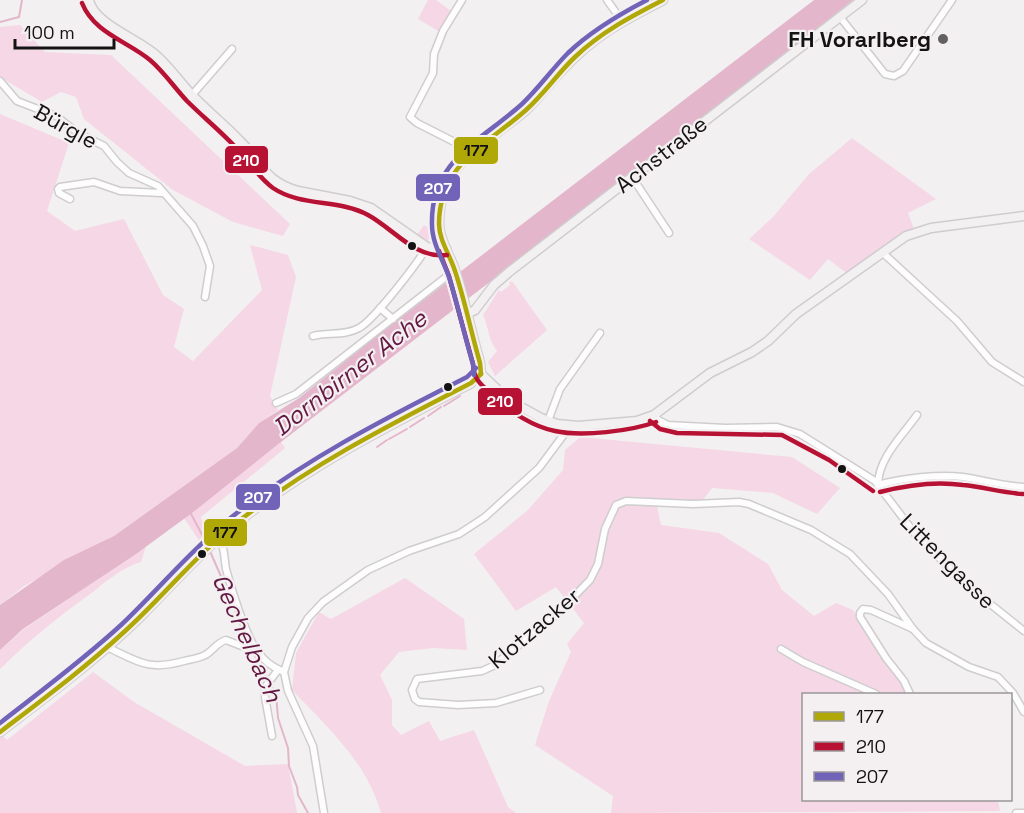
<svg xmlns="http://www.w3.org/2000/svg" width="1024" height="813" font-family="'Space Grotesk',sans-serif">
  <rect width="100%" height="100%" fill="#f3f0f1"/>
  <g fill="#f5d7e5">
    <path d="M428,0H436L451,11L440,32L418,19Z"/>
    <path d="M20,25L45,52L111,55L290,224L283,236L233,222L173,190L84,119L76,97L61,92L42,102L0,77V27Z"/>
    <path d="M0,114L69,143L47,211L75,231L124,219L163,295L184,309L174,347L193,361L262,290L250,245L288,255L296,277L270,396L278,410L259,423L237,448L114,536L24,586L0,605Z"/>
    <path d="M852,138L936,199L908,213L914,229L877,250L848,274L828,259L810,280L749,239L773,217L809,174Z"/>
    <path d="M424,225L433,231L427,242L417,235Z"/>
    <path d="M512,281L547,330L495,376L488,362L497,351C488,340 489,327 483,315L499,290L501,292L510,285L509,282Z"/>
    <path d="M580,437L792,457L840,488L817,514L773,493L712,488L703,500L657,506L661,525L719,533L768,564L782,590L814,616L836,603L853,610L899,679L907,694H804V800H998L1000,811L611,813L613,796L535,745L549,701L571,652L567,644L584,623L556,587L516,611L474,554L528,510L563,470L565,450Z"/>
    <path d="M281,442L285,448L201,517L207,536L200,542L184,518Z"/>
    <path d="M146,546L141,562C121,568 107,581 90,594C58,617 28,641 0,669V650L23,630Z"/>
    <path d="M405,578L464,619L467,650L433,648L399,652L380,675L392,700V725L401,735L429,721L440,741L474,730L508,807L516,813H381C367,762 327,727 292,690L296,653L319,612L331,619Z"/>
    <path d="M93,672L134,702L245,766L288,764L297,813H0V733L7,740Z"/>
  </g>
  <path fill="#e4b6cb" d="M814,0H853L726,101L281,442L192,513L136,554L23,629L0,650V605L64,560L114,536L237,448L259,423L299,398L378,335Z"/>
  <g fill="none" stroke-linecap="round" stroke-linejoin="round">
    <g stroke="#e4b6cb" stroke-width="2">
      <path d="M0,22L19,17L22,0"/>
      <path d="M444,406L460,396"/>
      <path d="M428,416L441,407"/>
      <path d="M410,427L424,418"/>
      <path d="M389,439L407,429"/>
      <path d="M377,447L387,440"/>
      <path d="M190,512L207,544"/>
      <path d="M209,549L237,613"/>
      <path d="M254,654L276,694L278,718L288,748L289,766L297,787L298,795L308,813"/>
    </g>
    <defs>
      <g id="street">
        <path d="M462,0L443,31L434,54L433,73L410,117L417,123L472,151"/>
        <path d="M607,0L622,21"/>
        <path d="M840,17L885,74L894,76L903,71L952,0"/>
        <path d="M0,81L17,101L56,116L78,133L104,146L117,162L129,173L158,186L193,226L203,246L210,266L205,297"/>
        <path d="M192,95L232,49"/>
        <path d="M632,177L669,233"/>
        <path d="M70,199L59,193L58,189L60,187L94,182L120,191L161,193"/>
        <path d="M883,253L957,321L992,362L1024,382"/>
        <path d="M380,308L393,319"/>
        <path d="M313,336C328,332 345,336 359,328C374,320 417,264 427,247"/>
        <path d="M276,403L296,394L446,277L456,273"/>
        <path d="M654,415L658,420L668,425L725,428L777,427L800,434L875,481L916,535L969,587L1024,631"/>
        <path d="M548,421L560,389L600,333"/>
        <path d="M878,485C902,478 939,474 963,477C984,480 1003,486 1024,487"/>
        <path d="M878,485C878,458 903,435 917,415"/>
        <path d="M219,537C225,547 224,558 226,569C231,588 246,637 258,652C264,661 274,668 284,672"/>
        <path d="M107,647C139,662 148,671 184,661C192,659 201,658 207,654C214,649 218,642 226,640L257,652"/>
        <path d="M781,649L803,662L876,694"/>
        <path d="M540,690L496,703L458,705L419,702L415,699L412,690L417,679L482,671L493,666L556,615L590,580L598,564L605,529L616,505L626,501L693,504L739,502L749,504L811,530L850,554L888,594L913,629L926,643L969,667L998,677L1013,693L1024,712"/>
        <path d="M910,694L904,681L886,658L860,617V613L863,609L871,610L913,629"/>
        <path d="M272,736L265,697V687L278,670"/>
        <path d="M324,813L313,746L288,691L284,672L292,647L308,618L323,602L368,570L409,551L459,534L485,517L539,468L568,429L569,425"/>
        <path d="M1016,813H1024"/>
      </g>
      <g id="secondary">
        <path d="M89,0C94,25 140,39 158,57C170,68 180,82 191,94C207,111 225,125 241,142C263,164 264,181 298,191L350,201L371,208L427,247L437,249L446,248"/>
        <path d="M663,0C622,21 595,35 563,69C550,82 539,98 526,110C486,144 438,163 439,224C439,240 450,255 455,271C465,301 471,332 480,363L481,374L502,394L514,403L541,418L557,424L578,426L637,421L654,415L710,373L752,352L768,341L796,314L906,236L931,228L1024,216"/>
        <path d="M467,314L475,310L494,285L509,272L862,0"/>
        <path d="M0,732C48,695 97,659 140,617C171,586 199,553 234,525C307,466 388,426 471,383L481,374"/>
      </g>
    </defs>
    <use href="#street" stroke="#cfcdce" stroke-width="9"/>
    <use href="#secondary" stroke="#cfcdce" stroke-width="11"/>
    <use href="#street" stroke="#fdfdfd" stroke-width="6"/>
    <use href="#secondary" stroke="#f3f0f2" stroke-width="8"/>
    <defs>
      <g id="bus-1">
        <path d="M481,374L480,363C471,332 465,301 455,271C450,255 439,240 439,224C439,163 487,145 526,110C544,94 558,73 575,57C601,32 632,16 663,0"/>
        <path d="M0,732C42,700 85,668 124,632C162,598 194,557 234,525C306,467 389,425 471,383L481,374"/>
      </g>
      <g id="bus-2">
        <path d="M82,3C94,33 127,41 150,60C164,72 174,87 187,101C204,118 223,133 239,151C250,163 259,178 273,188C301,207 339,199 368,215C394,229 415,259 447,255"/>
        <path d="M439,251L449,276L473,364C474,382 483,386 495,397C510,412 534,427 555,431C582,437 631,431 656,422"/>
        <path d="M650,421L660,429L677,433L782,435L829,460L873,491"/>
        <path d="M880,492C907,485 936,481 963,485C984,487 1003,493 1023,494"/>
      </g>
      <g id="bus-3">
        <path d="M474,375L473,364C464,335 458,305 449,277C443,260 432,243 432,225C430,160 481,141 522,104C539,88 552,69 568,53C591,31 618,15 647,0"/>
        <path d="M0,723C41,691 83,660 121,625C157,591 189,552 228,520C301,461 384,419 467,377L476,368"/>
      </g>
    </defs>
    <use href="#bus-1" stroke="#f4eff1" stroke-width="9"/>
    <use href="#bus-2" stroke="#f4eff1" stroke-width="9"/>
    <use href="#bus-3" stroke="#f4eff1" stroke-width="9"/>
    <use href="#bus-1" stroke="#afa806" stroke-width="4.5"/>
    <use href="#bus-2" stroke="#b71234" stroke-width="4.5"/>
    <use href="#bus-3" stroke="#7163b7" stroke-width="4.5"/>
  </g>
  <circle fill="#626061" stroke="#f4eff1" stroke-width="2" cx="943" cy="39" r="6"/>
  <g fill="#141313" stroke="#f4eff1" stroke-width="2">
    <circle cx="412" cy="246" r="5"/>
    <circle cx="448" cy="387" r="5"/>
    <circle cx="842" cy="469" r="5"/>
    <circle cx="202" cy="554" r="5"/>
  </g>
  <g text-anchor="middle" stroke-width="4.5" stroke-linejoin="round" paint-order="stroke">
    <g font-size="22" font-weight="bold" fill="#141313" stroke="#f4eff1" text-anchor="end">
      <text x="931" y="47">FH Vorarlberg</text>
    </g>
    <g font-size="22" fill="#141313" stroke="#f4eff1">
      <text transform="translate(66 126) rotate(29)" y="8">Bürgle</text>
      <text transform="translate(661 154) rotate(-38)" y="8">Achstraße</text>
      <text transform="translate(948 561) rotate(45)" y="8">Littengasse</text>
      <text transform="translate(534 628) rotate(-40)" y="8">Klotzacker</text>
    </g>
    <g font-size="24" font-style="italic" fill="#631943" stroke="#f4eff1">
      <text transform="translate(350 373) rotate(-38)" y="8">Dornbirner Ache</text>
      <text transform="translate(247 638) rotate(66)" y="8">Gechelbach</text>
    </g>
  </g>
  <g stroke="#f4eff1" stroke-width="2">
    <rect x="453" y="136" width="46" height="29" rx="6" fill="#afa806"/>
    <rect x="224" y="145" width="45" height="29" rx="6" fill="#b71234"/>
    <rect x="415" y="173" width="46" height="29" rx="6" fill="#7163b7"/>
    <rect x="477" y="387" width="46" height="29" rx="6" fill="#b71234"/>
    <rect x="235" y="483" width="46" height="28" rx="6" fill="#7163b7"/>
    <rect x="203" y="518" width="45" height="29" rx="6" fill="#afa806"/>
  </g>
  <g font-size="16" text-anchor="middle" font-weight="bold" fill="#fff">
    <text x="246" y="166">210</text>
    <text x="438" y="194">207</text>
    <text x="500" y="407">210</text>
    <text x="258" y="503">207</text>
  </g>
  <g font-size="16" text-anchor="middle" font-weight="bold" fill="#111">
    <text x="476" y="156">177</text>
    <text x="225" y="538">177</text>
  </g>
  <rect x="802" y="693" width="210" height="108" fill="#f4eff1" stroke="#9a9798" stroke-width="1.5"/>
  <rect x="814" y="712" width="30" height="9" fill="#afa806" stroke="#9a9798" stroke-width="1.5"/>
  <text x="856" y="723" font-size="18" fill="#141313">177</text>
  <rect x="814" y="742" width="30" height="9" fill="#b71234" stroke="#9a9798" stroke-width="1.5"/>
  <text x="856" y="753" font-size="18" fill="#141313">210</text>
  <rect x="814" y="772" width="30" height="9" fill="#7163b7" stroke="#9a9798" stroke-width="1.5"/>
  <text x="856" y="783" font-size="18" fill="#141313">207</text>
  <path d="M15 39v9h99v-9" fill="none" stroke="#141313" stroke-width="3"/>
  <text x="24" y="39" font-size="18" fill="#141313" stroke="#f4eff1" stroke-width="4.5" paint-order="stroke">100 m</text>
</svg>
